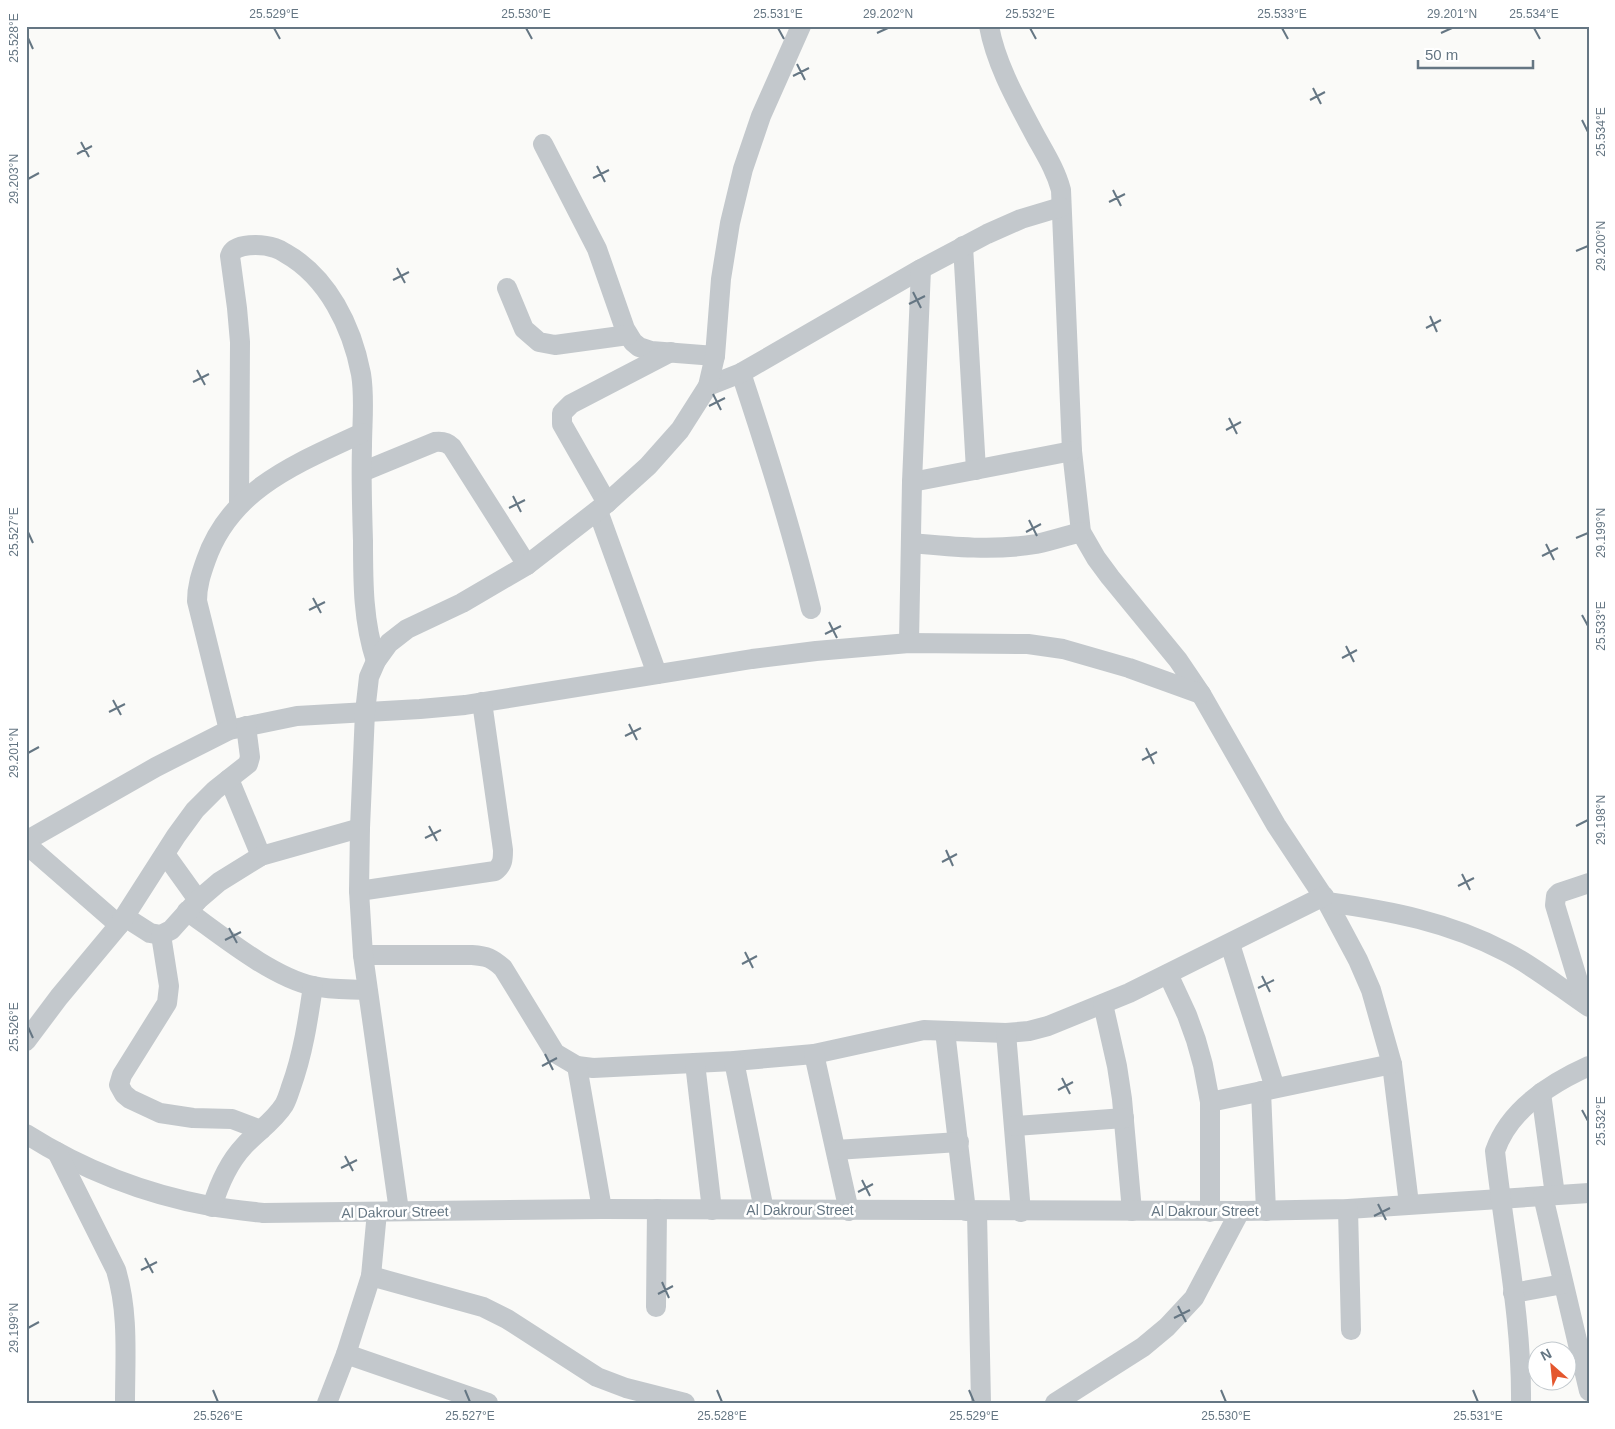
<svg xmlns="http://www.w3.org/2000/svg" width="1615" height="1429" font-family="Arial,sans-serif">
  <rect width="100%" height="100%" fill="#fafaf8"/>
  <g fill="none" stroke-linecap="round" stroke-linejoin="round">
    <g stroke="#c3c8cc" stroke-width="20">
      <path d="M989,26C996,65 1018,103 1036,137C1046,155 1056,171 1061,190L1072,451L1081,532L1096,558L1110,577L1178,660L1201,694L1276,825L1327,902L1358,960L1371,990L1392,1064L1409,1204"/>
      <path d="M543,144L597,249L625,329L633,342L639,347L651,351L715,356"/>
      <path d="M963,246L976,470"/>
      <path d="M507,288L524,329L539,342L555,345L628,335"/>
      <path d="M741,373C767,451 792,529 811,609"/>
      <path d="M708,386L741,373L921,269L987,234L1021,219L1061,207"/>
      <path d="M362,472L435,442C442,441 447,442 452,447L527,565"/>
      <path d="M912,482L1072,451"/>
      <path d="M607,503L562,424V413L571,404L671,352"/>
      <path d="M239,505L240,342L237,308L230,256C234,242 263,244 275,248C278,249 282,251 285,253C328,277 352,327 361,374C365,398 362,423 362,446C361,478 362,509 363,541C363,582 363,622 376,661"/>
      <path d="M598,511L657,674"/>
      <path d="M912,543C953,547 995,551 1036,544C1051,541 1066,536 1081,532"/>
      <path d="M909,643L912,482L921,269"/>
      <path d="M229,730L197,601C197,586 201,574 206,560C231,488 298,463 362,433"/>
      <path d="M229,779L261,856"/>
      <path d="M26,841L156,767L229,730L297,716L420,709L465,705L752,659L816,651L909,643L1028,644L1063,649L1129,668L1201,694"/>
      <path d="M26,844L119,925"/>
      <path d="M165,854L198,900"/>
      <path d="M359,891L495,871C503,865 503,859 503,850L482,702"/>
      <path d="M1327,902C1391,911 1449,922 1506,952C1534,966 1562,989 1589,1007"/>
      <path d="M187,911C222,936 272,977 313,986C331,990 350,989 367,990"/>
      <path d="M125,917L150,933L161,935L171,930L198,900L219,882L261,856L360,828"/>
      <path d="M161,935L169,986L167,1003L122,1075L119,1085L124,1094L130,1099L160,1113L193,1118L232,1119L261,1130"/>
      <path d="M1230,944L1275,1088"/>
      <path d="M363,955H472C487,956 492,958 503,968L555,1053L577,1066L593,1068L734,1061L814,1054L924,1030L1006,1033L1029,1031L1048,1026L1129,993L1324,896"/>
      <path d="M1168,974L1187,1015L1196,1040L1203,1065L1210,1102V1212"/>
      <path d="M1103,1004L1117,1066L1122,1099L1132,1211"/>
      <path d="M1585,1004L1555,905L1556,896L1559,893L1589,883"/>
      <path d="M945,1031L966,1211"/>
      <path d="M1006,1033L1021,1212"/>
      <path d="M26,1041L59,997L119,925L176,836L195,810L215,790L248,764L250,757L246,726"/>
      <path d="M814,1054L849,1211"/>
      <path d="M734,1061L764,1210"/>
      <path d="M695,1063L712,1210"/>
      <path d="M577,1066L602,1209"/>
      <path d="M1261,1091L1266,1211"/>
      <path d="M1541,1093L1555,1195"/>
      <path d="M1210,1102L1392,1064"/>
      <path d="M1015,1126L1124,1118"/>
      <path d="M26,1134C83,1170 145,1194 210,1206C228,1209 246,1211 263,1213L602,1209L1240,1211L1348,1209L1589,1193"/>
      <path d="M836,1150L959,1142"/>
      <path d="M57,1152L116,1270C129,1313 125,1358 125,1403"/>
      <path d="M1543,1196L1589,1391"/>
      <path d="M212,1207C219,1184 228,1163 244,1146C257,1132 274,1121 284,1105C287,1100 289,1093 291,1087C303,1054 308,1020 313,986"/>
      <path d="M1348,1209L1351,1330"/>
      <path d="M399,1211L363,955L359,891L360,828L365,712L369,677L376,661L389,643L407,629L462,603L527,565L607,503L648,466L680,430L708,386L715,356L721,279L730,223L743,169L761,116L801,26"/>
      <path d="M977,1212L981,1403"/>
      <path d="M371,1276L483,1307L507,1319L597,1377L626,1388L685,1403"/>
      <path d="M1513,1293L1563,1284"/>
      <path d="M656,1307L657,1209"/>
      <path d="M346,1354L488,1403"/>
      <path d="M327,1403L346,1354L371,1276L377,1212"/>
      <path d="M1055,1403L1143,1347L1167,1327L1194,1298L1240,1211"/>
      <path d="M1521,1403C1522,1318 1504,1235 1495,1151C1509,1110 1551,1083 1589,1066"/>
    </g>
  </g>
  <path fill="none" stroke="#657683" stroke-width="2" d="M274,28L280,39M526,28L532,39M778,28L784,39M1030,28L1036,39M1282,28L1288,39M1534,28L1540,39M877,33L888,28M1441,33L1452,28M28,38L33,49M797,64L805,80M793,76L809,68M1313,88L1321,104M1310,100L1325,92M1582,120L1588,132M81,142L89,157M77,154L92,146M597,166L605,182M593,178L609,170M28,179L39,173M1113,190L1121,206M1109,202L1125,194M1576,251L1588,246M397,268L405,283M393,280L409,272M913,292L921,308M909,304L925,296M1430,316L1437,332M1426,328L1441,320M197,370L205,385M193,382L209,374M713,394L721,410M709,406L725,398M1229,418L1237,434M1226,430L1241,422M513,496L521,512M509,508L525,500M1029,520L1037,536M28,532L33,543M1026,532L1041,524M1576,538L1588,533M1546,544L1554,560M1542,556L1558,548M313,598L321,613M309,610L325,602M1582,615L1588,626M829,622L837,638M825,634L841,626M1346,646L1354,662M1342,658L1357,650M113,700L121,715M109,712L125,704M629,724L637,740M625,736L641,728M1146,748L1154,764M28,753L39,747M1142,760L1157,752M429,826L437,841M1576,826L1588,820M425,838L441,830M946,850L953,866M942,862L957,854M1462,874L1470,890M1458,886L1474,878M229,928L237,943M225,940L241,932M745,952L753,968M742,964L757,956M1262,976L1270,992M1258,988L1274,980M28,1027L33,1038M545,1054L553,1070M542,1066L557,1058M1062,1078L1070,1094M1058,1090L1073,1082M1582,1110L1588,1121M345,1156L353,1171M341,1168L357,1160M862,1180L870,1196M858,1192L873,1184M1378,1204L1386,1220M1374,1216L1390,1208M145,1258L153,1273M141,1270L157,1262M662,1282L669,1298M658,1294L673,1286M1178,1306L1186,1322M1174,1318L1190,1310M28,1328L39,1322M213,1390L218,1402M465,1390L470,1402M717,1390L722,1402M969,1390L974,1402M1221,1390L1226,1402M1473,1390L1478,1402"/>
  <g text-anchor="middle" stroke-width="5" stroke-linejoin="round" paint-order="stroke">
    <g font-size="14" fill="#657683" stroke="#fff">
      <text x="800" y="1215">Al Dakrour Street</text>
      <text x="1205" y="1216">Al Dakrour Street</text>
      <text transform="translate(395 1212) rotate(-1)" y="5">Al Dakrour Street</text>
    </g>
  </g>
  <rect width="1615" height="1429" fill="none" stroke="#ffffff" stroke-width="55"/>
  <g transform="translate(1552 1366) rotate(333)"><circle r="24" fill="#ffffff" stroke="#c1c8cd"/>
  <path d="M0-4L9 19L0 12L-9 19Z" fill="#e4572e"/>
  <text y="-8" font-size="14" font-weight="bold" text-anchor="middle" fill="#657683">N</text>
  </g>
  <path d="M1418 60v8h115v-8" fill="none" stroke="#657683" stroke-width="2.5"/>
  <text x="1425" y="60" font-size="15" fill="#657683" stroke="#ffffff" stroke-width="4" paint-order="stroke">50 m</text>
  <rect x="28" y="28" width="1560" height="1374" fill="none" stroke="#657683" stroke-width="2"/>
  <g font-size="12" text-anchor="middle" fill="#657683">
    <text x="274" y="18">25.529°E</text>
    <text x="526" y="18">25.530°E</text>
    <text x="778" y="18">25.531°E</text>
    <text x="888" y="18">29.202°N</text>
    <text x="1030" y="18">25.532°E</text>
    <text x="1282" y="18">25.533°E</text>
    <text x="1452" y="18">29.201°N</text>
    <text x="1534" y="18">25.534°E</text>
    <text transform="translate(14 38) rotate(-90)" y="4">25.528°E</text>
    <text transform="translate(1601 132) rotate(-90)" y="4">25.534°E</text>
    <text transform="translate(14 179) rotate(-90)" y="4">29.203°N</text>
    <text transform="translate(1601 246) rotate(-90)" y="4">29.200°N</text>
    <text transform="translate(14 532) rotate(-90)" y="4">25.527°E</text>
    <text transform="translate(1601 533) rotate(-90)" y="4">29.199°N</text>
    <text transform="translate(1601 626) rotate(-90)" y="4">25.533°E</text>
    <text transform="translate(14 753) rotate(-90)" y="4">29.201°N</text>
    <text transform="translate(1601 820) rotate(-90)" y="4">29.198°N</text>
    <text transform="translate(14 1027) rotate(-90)" y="4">25.526°E</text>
    <text transform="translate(1601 1121) rotate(-90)" y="4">25.532°E</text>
    <text transform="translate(14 1328) rotate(-90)" y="4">29.199°N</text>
    <text x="218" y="1420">25.526°E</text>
    <text x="470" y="1420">25.527°E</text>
    <text x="722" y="1420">25.528°E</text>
    <text x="974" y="1420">25.529°E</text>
    <text x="1226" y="1420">25.530°E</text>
    <text x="1478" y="1420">25.531°E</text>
  </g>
</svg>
